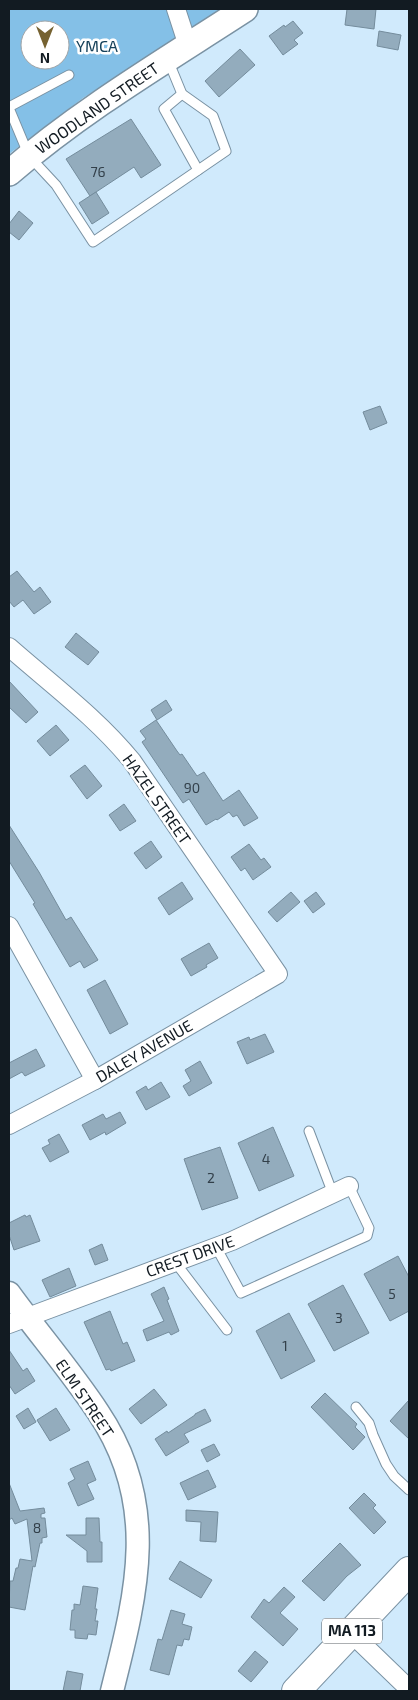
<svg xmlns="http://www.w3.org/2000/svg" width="418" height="1700" font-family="'Exo 2',sans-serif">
  <rect width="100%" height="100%" fill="#d0eafc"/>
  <path fill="#84c0e7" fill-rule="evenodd" d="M9,9H223L83,98L9,154ZM30,30H60V60H30Z"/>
  <g fill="#93acbd" stroke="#748c9c">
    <path d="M347,9H376L374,29L345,25Z"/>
    <path d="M293,21L303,33L294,40L298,44L283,55L269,36L284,25L285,27Z"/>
    <path d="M379,31L401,35L398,50L377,46Z"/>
    <path d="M240,49L255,65L219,97L205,81Z"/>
    <path d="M131,119L161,165L141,178L134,167L90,196L66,159Z"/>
    <path d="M96,192L109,213L92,224L79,203Z"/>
    <path d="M19,211L33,223L19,240L9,232V224Z"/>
    <path d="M380,406L387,423L370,430L363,412Z"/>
    <path d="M17,571L34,592L40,587L51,602L34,614L23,600L14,607L9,601V577Z"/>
    <path d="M76,633L99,652L88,665L65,647Z"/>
    <path d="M9,681L38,712L26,723L9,707Z"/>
    <path d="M166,700L172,710L157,720L151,710Z"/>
    <path d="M156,720L177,751L180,755L182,754L197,776L204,772L223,801L239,790L258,818L244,826L237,815L233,817L229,812L217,820L216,819L206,825L189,799L183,803L142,742L146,739L140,731Z"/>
    <path d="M56,725L69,740L50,756L37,741Z"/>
    <path d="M85,765L102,786L87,799L70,776Z"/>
    <path d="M124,804L136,821L120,831L109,815Z"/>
    <path d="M9,825L39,872L66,920L71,917L98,960L84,968L80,961L70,967L33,904L35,903L9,861Z"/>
    <path d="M151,841L162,857L146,869L134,853Z"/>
    <path d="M249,844L261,860L264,858L271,867L253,880L245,868L241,871L231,857Z"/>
    <path d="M182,882L193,899L169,915L158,898Z"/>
    <path d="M291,892L300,902L277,922L268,912Z"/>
    <path d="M316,892L325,904L313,913L304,901Z"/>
    <path d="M209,943L218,958L206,965L207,967L191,976L181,959Z"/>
    <path d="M105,980L128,1024L110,1034L87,990Z"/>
    <path d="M265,1034L274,1052L247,1064L237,1042L249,1037L250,1040Z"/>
    <path d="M36,1049L45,1066L25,1076L22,1072L9,1079V1063Z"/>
    <path d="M200,1061L212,1083L189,1096L183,1086L191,1081L185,1070Z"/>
    <path d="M161,1082L170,1097L146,1110L136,1092L146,1086L148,1090Z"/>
    <path d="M120,1112L126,1123L106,1135L105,1132L90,1140L82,1125L103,1114L106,1119Z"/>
    <path d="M273,1127L294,1176L259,1191L238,1143Z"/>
    <path d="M59,1134L69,1152L50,1162L42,1148L50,1144L48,1140Z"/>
    <path d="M220,1147L238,1198L202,1210L184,1159Z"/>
    <path d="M25,1215L26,1217L30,1215L40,1241L14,1250L9,1235V1223Z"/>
    <path d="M102,1244L108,1260L95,1265L89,1250Z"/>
    <path d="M398,1256L409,1277V1311L390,1321L364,1274Z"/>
    <path d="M69,1268L76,1286L50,1297L42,1280Z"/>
    <path d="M343,1285L369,1333L334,1351L308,1304Z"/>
    <path d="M164,1287L169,1299L167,1300L179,1331L171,1335L169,1332L147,1341L143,1330L164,1321L151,1294Z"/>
    <path d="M110,1311L123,1344L127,1342L135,1361L111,1371L110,1369L106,1370L84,1322Z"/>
    <path d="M289,1313L315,1361L281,1379L256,1331Z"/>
    <path d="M9,1350L23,1371L27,1368L35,1381L15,1394L9,1385Z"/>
    <path d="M154,1389L167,1405L141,1424L129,1409Z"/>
    <path d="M325,1393L357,1424L355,1427L365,1437L353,1450L311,1407Z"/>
    <path d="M409,1400V1439L390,1421Z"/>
    <path d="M28,1408L36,1422L24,1429L16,1416Z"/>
    <path d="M56,1408L70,1430L50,1441L37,1420Z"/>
    <path d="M205,1409L211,1421L184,1434L189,1442L166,1456L155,1439L167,1431L168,1433L195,1415V1414Z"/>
    <path d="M214,1444L220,1455L207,1462L201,1450Z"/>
    <path d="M88,1461L96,1480L87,1484L94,1499L78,1506L68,1483L75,1479L70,1469Z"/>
    <path d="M208,1470L216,1487L188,1500L180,1483Z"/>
    <path d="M9,1483L20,1511L44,1508L45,1513L41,1514V1518H45L47,1537L42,1538V1543H40L35,1567L33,1566L25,1610L9,1607L10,1581H13L16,1568H18L20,1559L32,1561L27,1519L15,1524L12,1518L9,1520Z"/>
    <path d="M364,1493L376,1505L373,1508L386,1522L374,1534L349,1508Z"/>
    <path d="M186,1510L218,1512L216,1542L200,1541L201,1522L186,1521Z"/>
    <path d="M86,1518H99L100,1542H102V1562H87V1551L66,1535H86Z"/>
    <path d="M340,1543L361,1565L347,1576L324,1601L302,1581Z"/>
    <path d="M180,1561L212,1580L201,1598L169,1579Z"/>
    <path d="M83,1586L98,1588L95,1609H97L95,1621H98L96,1635L88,1634L87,1639L75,1638V1630H70L72,1610H74V1604L80,1605Z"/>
    <path d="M284,1587L295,1597L280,1613L298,1629L283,1646L251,1617L264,1599L269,1603Z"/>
    <path d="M171,1610L185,1614L182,1624L192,1627L189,1640L184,1639L182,1646L177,1645L169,1675L150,1670L158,1639L162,1640Z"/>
    <path d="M255,1651L268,1662L251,1682L238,1671Z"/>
    <path d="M67,1671L83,1674L80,1691H63Z"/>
  </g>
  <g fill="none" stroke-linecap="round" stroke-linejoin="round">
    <defs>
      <g id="service">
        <path d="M182,94L164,109L198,170"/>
        <path d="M9,107L69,75"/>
        <path d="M9,108L29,156L56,185L93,242L226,151L213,116L182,94L168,60"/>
        <path d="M309,1131L333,1194"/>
        <path d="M216,1247L241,1293L367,1236L369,1228L349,1186"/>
        <path d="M175,1262L227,1330"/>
        <path d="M356,1407L369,1423L373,1435L386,1464L394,1476L409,1490"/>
      </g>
      <g id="minor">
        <path d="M176,9L188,46"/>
        <path d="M9,647C51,684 97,718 132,761L278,974L95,1080L9,1125"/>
        <path d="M9,926L95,1080"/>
        <path d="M9,1324L232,1241L349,1186"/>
        <path d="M351,1633L409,1689"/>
      </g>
      <path id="tertiary" d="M9,1293C38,1333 71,1371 98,1412C160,1504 137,1592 112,1691"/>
      <path id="secondary" d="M9,173C82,110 165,61 245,9"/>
      <path id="primary" d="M296,1691L409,1571"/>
    </defs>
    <use href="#service" stroke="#7a92a3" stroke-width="11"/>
    <use href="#minor" stroke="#7a92a3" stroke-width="20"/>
    <use href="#tertiary" stroke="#7a92a3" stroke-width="25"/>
    <use href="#secondary" stroke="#7a92a3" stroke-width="28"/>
    <use href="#primary" stroke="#7a92a3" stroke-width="30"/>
    <use href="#service" stroke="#fff" stroke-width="9"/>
    <use href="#minor" stroke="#fff" stroke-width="18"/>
    <use href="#tertiary" stroke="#fff" stroke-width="22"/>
    <use href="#secondary" stroke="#fff" stroke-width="25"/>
    <use href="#primary" stroke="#fff" stroke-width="28"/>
  </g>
  <g text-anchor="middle" stroke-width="5" stroke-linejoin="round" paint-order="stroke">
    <g font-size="14" fill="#323f49">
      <text x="98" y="177">76</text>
      <text x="192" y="793">90</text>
      <text x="266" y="1164">4</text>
      <text x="211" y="1183">2</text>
      <text x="392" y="1299">5</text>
      <text x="339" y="1323">3</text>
      <text x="285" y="1351">1</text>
      <text x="37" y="1533">8</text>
    </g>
    <rect fill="#fff" stroke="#595f64" stroke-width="1" x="322" y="1618.5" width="60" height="25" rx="4"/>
    <g font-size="15" font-weight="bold" fill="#121b22">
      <text x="352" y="1636">MA 113</text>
    </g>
    <g font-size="16" fill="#16415a" stroke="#fff">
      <text x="97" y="52">YMCA</text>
    </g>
    <g font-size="16" fill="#121b22" stroke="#fff">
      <text transform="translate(97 108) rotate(-35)" y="6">WOODLAND STREET</text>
      <text transform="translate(157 799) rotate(55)" y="6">HAZEL STREET</text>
      <text transform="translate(144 1051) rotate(-30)" y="6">DALEY AVENUE</text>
      <text transform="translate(190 1256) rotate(-20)" y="6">CREST DRIVE</text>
      <text transform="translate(85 1398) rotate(56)" y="6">ELM STREET</text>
    </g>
  </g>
  <rect width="418" height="1700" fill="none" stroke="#121b22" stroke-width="20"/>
  <g transform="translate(45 45) rotate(180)"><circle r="24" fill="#ffffff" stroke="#a0a4a7"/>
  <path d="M0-4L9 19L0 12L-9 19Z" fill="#766231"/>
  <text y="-8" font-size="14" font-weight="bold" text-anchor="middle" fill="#121b22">N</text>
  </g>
</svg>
